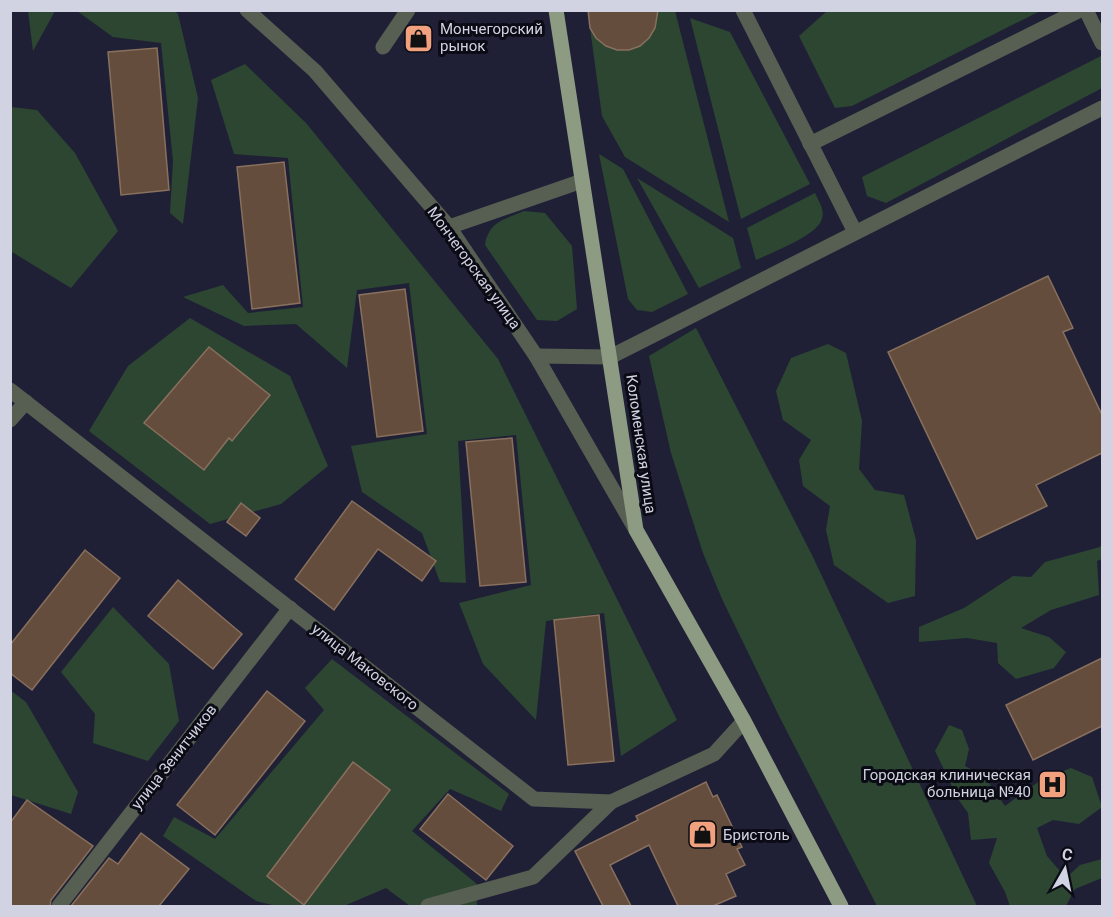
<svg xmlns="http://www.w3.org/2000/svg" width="1113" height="917" font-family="Roboto,sans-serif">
  <rect width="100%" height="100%" fill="#1f2036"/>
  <g fill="#2c4632">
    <path d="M28,11H55L33,51Z"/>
    <path d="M174,11L178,14L198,98L183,224L170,213L173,161L161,43L113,37L77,11Z"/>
    <path d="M656,11H675L729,222L625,157L602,116L590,28C594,35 598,42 606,46C630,60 661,38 656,11Z"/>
    <path d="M827,11V10L1040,11L852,106L835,108L799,36Z"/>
    <path d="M690,18L730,32L810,184L741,219Z"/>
    <path d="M1101,56L1102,88L886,203L867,196L862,177Z"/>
    <path d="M245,64L306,123L498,359L677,720L621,756L604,613L546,621L536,720L483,664L459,603L531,585L516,435L458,441L466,583L440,582L422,533L362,492L351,446L427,434L409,283L357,290L347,368L296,324L244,326L183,297L223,285L248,313L303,307L288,158L234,154L211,80Z"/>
    <path d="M11,107L37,110L75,153L118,231L71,288L12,252L11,253Z"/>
    <path d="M599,154L623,169L688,294L652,312L637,310L628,299Z"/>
    <path d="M637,178L733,238L741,268L699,288Z"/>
    <path d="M815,193C819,202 826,211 821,221C815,236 771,253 756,260L747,228Z"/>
    <path d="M524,211L545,213L572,246L577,309L557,321L537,320L485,245C489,221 504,220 524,211Z"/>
    <path d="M190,318L290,376L328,466L281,504L210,524L89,431L128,366Z"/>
    <path d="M696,328L812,555L977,906H877L779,716L722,599L703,553L671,453L649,356Z"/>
    <path d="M828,344L846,353L862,421L859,469L875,490L904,495L916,540L915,596L888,603L834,565L826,530L830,506L803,486L799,460L811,440L783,420L776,391L791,358Z"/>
    <path d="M1102,544V559L1097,561L1099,595L1051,610L1021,628L1049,637L1066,652L1054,668L1016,679L998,663L997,643L967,638L919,642V627L964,608L1013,576L1031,577L1045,562L1100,547Z"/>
    <path d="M113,607L169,664L179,721L148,761L93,743L95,714L61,672Z"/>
    <path d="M332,659L509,794L501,811L450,789L412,831L477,884V906H410L386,888L344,906H276L256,901L163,836L174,817L215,839L324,710L305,688Z"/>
    <path d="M10,690L26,702L78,792L71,814L11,795Z"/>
    <path d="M949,725L962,730L969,749L965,766L985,777L1005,806L1041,780L1071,768L1092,777L1102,807L1079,824L1053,820L1037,828L1047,856L1066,878L1080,865L1102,859V878L1075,889L1066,906H1010L1005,892L989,863L997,838L971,840L968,813L958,799L935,751Z"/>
  </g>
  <g fill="#644d3c" stroke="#89705e" stroke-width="1.5">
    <path d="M588,10H658L655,28L649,38L640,46L629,50H617L606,46L596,38L590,28Z"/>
    <path d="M157,48L169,190L121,195L108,52Z"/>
    <path d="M284,162L300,303L252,309L237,167Z"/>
    <path d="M1048,276L1073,328L1063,332L1102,415V453L1036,485L1047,506L977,539L888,352Z"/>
    <path d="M405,289L423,431L377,437L359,295Z"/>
    <path d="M209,347L270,395L232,441L229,438L204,470L144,423Z"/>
    <path d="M512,438L526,582L480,586L466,442Z"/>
    <path d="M352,501L436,561L422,581L378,549L334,610L295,579Z"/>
    <path d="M241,503L260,518L246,536L227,522Z"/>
    <path d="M85,550L120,578L32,690L10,673V645Z"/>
    <path d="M178,580L242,634L213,669L148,616Z"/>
    <path d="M599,615L614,761L568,765L554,620Z"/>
    <path d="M1102,658V726L1033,760L1006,705Z"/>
    <path d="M267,691L305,721L215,835L177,805Z"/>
    <path d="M353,762L390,790L304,905L267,876Z"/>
    <path d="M706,782L713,797L717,795L742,847L737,849L745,865L726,874L736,896L713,906H678L649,845L610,865L631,906H603L575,851L638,820L636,816Z"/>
    <path d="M448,794L513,846L486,880L420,829Z"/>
    <path d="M27,800L93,846L51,900L50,906H10V823Z"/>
    <path d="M141,833L189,869L159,906H71L109,858L118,864Z"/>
  </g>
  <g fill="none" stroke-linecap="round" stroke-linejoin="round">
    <g stroke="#575f52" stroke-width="15">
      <path d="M247,10L315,71L449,227L536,356L636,530"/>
      <path d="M743,10L855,232"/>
      <path d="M1086,10L1102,43"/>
      <path d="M383,47L408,10"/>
      <path d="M810,144L1080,10"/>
      <path d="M449,227L582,181"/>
      <path d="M536,356L610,357L1102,108"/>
      <path d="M10,390L534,799L611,802L714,754L744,721"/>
      <path d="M10,420L26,402"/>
      <path d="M59,906L290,608"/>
      <path d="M428,906L533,877L611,802"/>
    </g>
    <path stroke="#8c9b81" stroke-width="15" d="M556,10L636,530L744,721L841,906"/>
  </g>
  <defs>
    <symbol id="shop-square" viewBox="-11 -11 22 22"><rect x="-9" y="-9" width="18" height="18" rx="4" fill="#f1a17d" stroke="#0a0b14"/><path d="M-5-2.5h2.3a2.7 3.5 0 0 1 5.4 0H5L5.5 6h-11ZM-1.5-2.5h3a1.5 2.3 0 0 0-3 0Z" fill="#111"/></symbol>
    <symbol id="hospital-square" viewBox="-11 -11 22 22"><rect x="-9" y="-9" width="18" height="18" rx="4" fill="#f1a17d" stroke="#0a0b14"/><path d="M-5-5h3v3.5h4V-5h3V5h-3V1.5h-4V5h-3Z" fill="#111"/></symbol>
  </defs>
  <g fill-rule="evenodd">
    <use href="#shop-square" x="402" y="22" width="33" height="33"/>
    <use href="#hospital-square" x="1036" y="768" width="33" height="33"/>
    <use href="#shop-square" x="686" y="818" width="33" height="33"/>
  </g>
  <g text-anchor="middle" stroke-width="6" stroke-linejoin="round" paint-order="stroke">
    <g font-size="15" fill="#d2d3e2" stroke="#0a0b14" text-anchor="start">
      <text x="440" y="34">Мончегорский<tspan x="440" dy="17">рынок</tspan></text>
      <text x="1031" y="780" text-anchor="end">Городская клиническая<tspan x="1031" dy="17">больница №40</tspan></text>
      <text x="723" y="840">Бристоль</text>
    </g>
    <g font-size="15" fill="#d2d3e2" stroke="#0a0b14">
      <text transform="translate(474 268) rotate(54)" y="5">Мончегорская улица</text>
      <text transform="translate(641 444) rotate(82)" y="5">Коломенская улица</text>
      <text transform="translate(365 667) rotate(38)" y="5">улица Маковского</text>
      <text transform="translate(174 757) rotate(-52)" y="5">улица Зенитчиков</text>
    </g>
  </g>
  <rect width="1113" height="917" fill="none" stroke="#d2d3e2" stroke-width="24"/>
  <g transform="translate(1065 869) rotate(9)" stroke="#0a0b14" stroke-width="4.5" paint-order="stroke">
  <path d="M0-4.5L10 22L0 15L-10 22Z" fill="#d2d3e2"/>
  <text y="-9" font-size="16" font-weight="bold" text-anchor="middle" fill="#d2d3e2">С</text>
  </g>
</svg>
